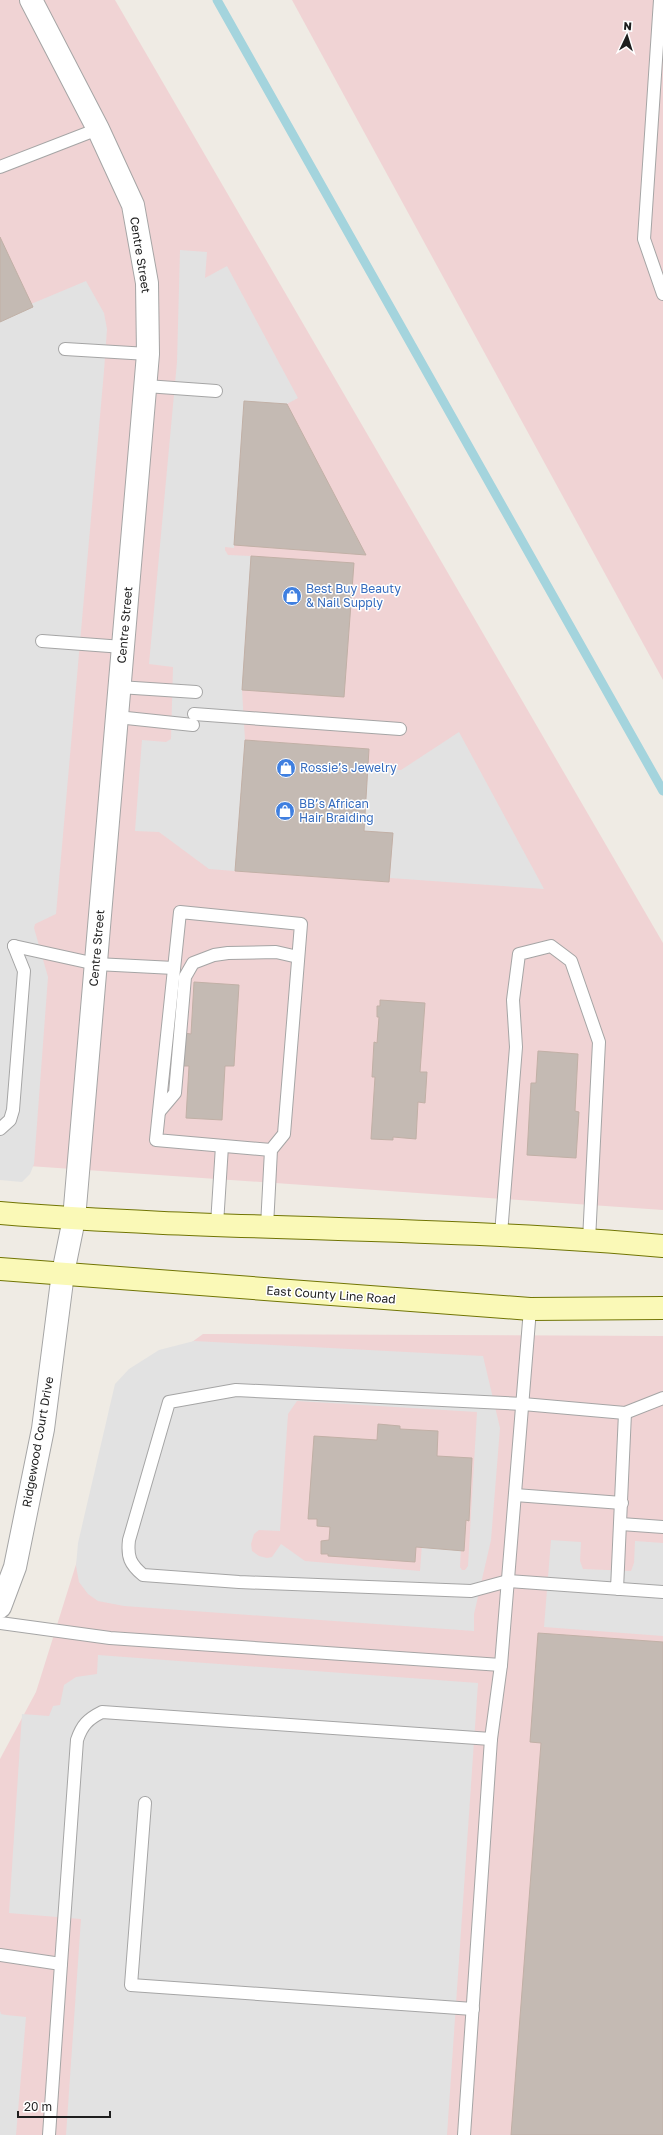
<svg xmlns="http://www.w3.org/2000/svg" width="663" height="2135" font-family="'Golos Text',sans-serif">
  <rect width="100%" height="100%" fill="#efebe4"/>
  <g fill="#f0d3d4">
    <path d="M0,0H115L663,943V1210L0,1164Z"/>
    <path d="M292,0H663V680Z"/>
    <path d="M203,1334L663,1336V2135H0V1759L36,1692L115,1440L138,1381Z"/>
  </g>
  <g fill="#e2e2e2" fill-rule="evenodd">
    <path d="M180,250L207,252L205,278L227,266L298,398L287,404L244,402L234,548L225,547V550L228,555L251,556L242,690L245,740L235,871L209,869L159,832L135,831L142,740L166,742L171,739L173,667L149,664L177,362Z"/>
    <path d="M86,281L104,313L107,329L104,371L56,914L35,924L34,928L48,977L34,1164L30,1174L22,1182L0,1180V317Z"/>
    <path d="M459,732L544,889L390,878L393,833L364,831L368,767L401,770Z"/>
    <path d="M194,1341L483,1356L500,1428L491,1540L474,1614V1631L124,1606L98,1601L88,1594L79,1582L76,1566L78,1543L115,1384L129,1369L159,1350ZM297,1401L477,1412L468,1566L465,1570H462L460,1567L461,1547L422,1544L420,1571L305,1561L281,1544L272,1557L267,1558L259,1556L252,1551L251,1544L254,1534L259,1530L280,1531L288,1414Z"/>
    <path d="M551,1540L581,1542L580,1561L583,1569L631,1571L634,1563L635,1541L663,1543V1636L544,1627Z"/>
    <path d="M98,1655L478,1683L447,2135H66L81,1919L9,1913L22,1714L49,1716L53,1706L60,1705L64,1685L76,1677L97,1674Z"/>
    <path d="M0,2011L1,2014L6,2015L26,2017L16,2135H0Z"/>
  </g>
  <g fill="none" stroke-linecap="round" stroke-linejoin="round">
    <path stroke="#a4d4dd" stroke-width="9" d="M217,0L663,791"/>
  </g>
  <g fill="#c4bab3" stroke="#c1b0a6">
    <path d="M0,237L33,307L0,322Z"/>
    <path d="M244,401L287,404L366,555L234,545Z"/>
    <path d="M251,556L354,563L344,697L242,690Z"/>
    <path d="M245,740L369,749L364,831L393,833L389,882L235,871Z"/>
    <path d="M194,982L239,985L234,1066H225L222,1120L186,1118L189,1066H182L184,1033L191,1034Z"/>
    <path d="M380,1000L425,1003L420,1072H427L425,1103L418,1102L416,1139L393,1137V1140L371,1139L375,1077H372L374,1042L377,1043L379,1017H377V1006H380Z"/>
    <path d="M538,1051L578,1054L575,1111L579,1112L576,1158L527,1155L531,1083H536Z"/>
    <path d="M378,1424L400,1426V1429L438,1431L437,1456L472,1458L469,1521L466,1520L464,1551L416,1547L415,1562L328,1556V1554H321V1541L329,1540L330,1527L317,1526V1519H308L314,1436L377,1440Z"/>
    <path d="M538,1633L663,1642V2135H511L541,1743L530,1742Z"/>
  </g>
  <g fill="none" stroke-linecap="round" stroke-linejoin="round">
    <defs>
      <g id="service">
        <path d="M660,0L644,239L663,294"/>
        <path d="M0,167L98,129"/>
        <path d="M65,349L148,354"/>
        <path d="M146,386L216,391"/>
        <path d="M42,641L123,647"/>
        <path d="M119,687L196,692"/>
        <path d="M194,714L400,729"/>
        <path d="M117,717L193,725"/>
        <path d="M14,946L96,964L174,968"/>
        <path d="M159,1112L175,1093L185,977L193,963L214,955L228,953L276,952L298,957"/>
        <path d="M0,1129L10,1120L13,1110L24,971L14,946"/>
        <path d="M217,1224L222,1146"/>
        <path d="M267,1226L271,1150L284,1134L301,924L180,912L156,1140L271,1150"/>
        <path d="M501,1234L516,1047L513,1000L519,954L551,946L571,961L599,1042L589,1240"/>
        <path d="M625,1413L663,1398"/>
        <path d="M515,1495L622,1503"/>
        <path d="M621,1524L663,1527"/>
        <path d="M617,1589L625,1413L523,1404L236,1390L169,1402L129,1540C127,1557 130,1564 143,1575L239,1582L471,1591L508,1581L663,1592"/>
        <path d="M0,1623L110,1638L501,1665"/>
        <path d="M145,1803L131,1985L473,2009"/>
        <path d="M0,1955L61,1964L77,1740C82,1725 88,1719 102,1712L491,1739"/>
        <path d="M49,2135L61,1964"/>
        <path d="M464,2135L491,1739L501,1665L530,1309"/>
      </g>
      <path id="minor" d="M0,1607L15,1567L43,1429L63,1273L74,1219L148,354L147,283L133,205L98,129L31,0"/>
      <g id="secondary">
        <path d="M0,1213C221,1231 442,1226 663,1246"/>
        <path d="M0,1269L530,1309L663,1308"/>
      </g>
    </defs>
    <use href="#service" stroke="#a5a5a5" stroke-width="14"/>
    <use href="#minor" stroke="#a5a5a5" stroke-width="24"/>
    <use href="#secondary" stroke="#717504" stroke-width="24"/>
    <use href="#service" stroke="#fff" stroke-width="12"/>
    <use href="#minor" stroke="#fff" stroke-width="22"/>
    <use href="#secondary" stroke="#faf9b7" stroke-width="22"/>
  </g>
  <defs>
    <symbol id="shop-disc" viewBox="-11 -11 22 22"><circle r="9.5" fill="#3f7fe0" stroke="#fff"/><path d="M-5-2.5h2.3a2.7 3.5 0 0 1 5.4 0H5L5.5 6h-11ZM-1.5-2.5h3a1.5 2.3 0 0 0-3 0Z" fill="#fff"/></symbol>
  </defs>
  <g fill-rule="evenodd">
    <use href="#shop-disc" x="281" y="585" width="22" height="22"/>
    <use href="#shop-disc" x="275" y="757" width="22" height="22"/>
    <use href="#shop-disc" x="274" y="800" width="22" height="22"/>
  </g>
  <g text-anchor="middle" stroke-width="3" stroke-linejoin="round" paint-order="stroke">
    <g font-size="12" fill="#1e1e1e" stroke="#fff">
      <text transform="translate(140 255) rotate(81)" y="4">Centre Street</text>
      <text transform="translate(125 625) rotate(-85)" y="4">Centre Street</text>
      <text transform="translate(97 948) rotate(-85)" y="4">Centre Street</text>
      <text transform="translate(331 1295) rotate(4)" y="4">East County Line Road</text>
      <text transform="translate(38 1442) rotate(-80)" y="4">Ridgewood Court Drive</text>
    </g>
    <g font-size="12" fill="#366cbe" stroke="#fff" text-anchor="start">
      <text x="306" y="593">Best Buy Beauty<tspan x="306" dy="14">&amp; Nail Supply</tspan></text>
      <text x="300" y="772">Rossie’s Jewelry</text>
      <text x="299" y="808">BB’s African<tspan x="299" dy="14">Hair Braiding</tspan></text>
    </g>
  </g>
  <g transform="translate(627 36) rotate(4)" stroke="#ffffff" stroke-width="3" paint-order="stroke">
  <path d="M0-3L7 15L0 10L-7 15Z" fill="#1e1e1e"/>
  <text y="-6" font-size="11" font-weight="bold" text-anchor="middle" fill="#1e1e1e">N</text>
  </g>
  <path d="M18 2111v6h92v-6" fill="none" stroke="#1e1e1e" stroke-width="2"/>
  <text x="24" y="2111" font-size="12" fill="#1e1e1e" stroke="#ffffff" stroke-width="3" paint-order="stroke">20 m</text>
</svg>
